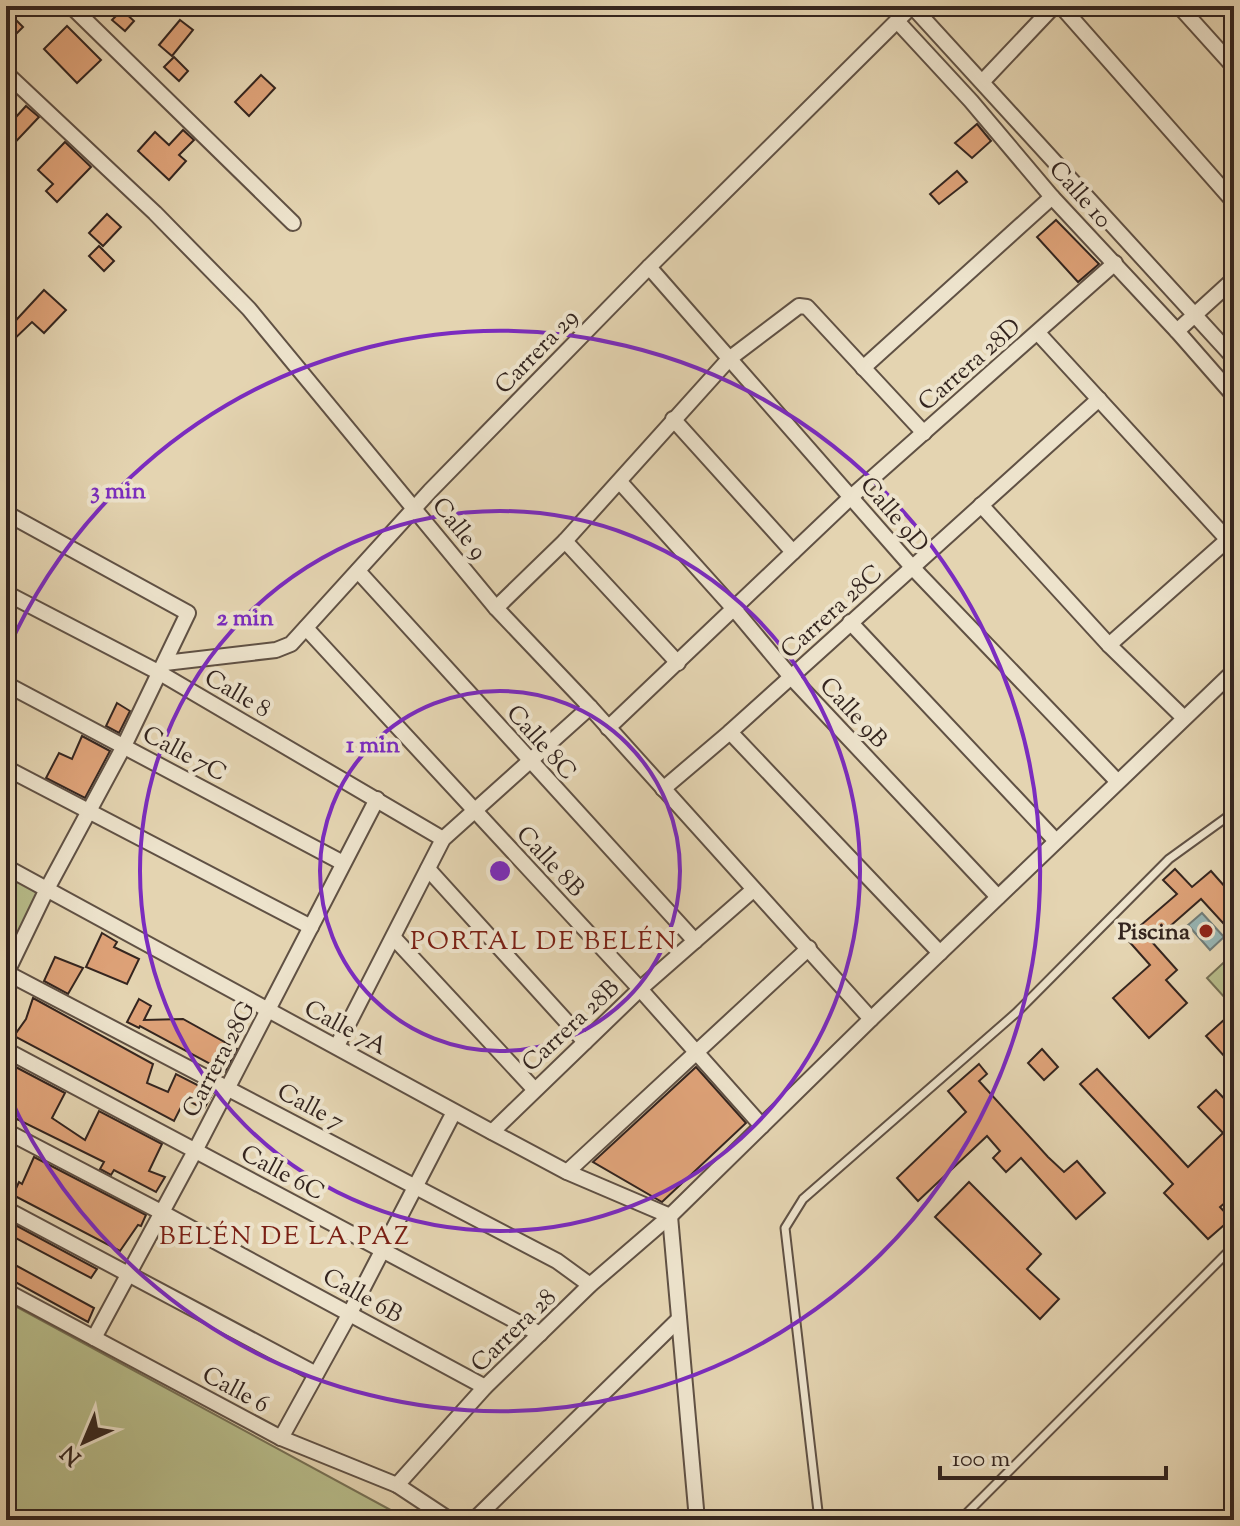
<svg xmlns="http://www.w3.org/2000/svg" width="1240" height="1526" font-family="'Sorts Mill Goudy',serif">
  <rect width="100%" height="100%" fill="#e4d4b1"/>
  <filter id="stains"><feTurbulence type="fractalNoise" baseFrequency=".0025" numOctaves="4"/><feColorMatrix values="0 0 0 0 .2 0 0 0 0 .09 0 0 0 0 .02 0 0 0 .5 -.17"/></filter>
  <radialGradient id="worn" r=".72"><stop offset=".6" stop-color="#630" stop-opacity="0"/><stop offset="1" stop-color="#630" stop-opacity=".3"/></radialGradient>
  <g fill="#b7bc8a" stroke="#767054" stroke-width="2">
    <path d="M6,873L41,893L6,955Z"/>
    <path d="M1234,953V1008L1207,978Z"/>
    <path d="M6,1301L409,1520H6Z"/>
  </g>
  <path fill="#98b6b5" stroke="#707c79" stroke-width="2" d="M1202,913L1224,937L1210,950L1188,925Z"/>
  <g fill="#dea278" stroke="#34251f" stroke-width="2">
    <path d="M6,6H26L14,18L23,27L6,44Z"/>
    <path d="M122,10L134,21L125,31L112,20Z"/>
    <path d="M180,20L193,30L172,56L159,45Z"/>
    <path d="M67,26L101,60L77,83L44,49Z"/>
    <path d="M174,57L188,71L179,81L164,67Z"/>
    <path d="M261,75L275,88L249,116L235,102Z"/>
    <path d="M26,106L39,117L6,152V128Z"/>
    <path d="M977,124L991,141L972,158L955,143Z"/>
    <path d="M183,130L194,140L179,155L186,161L169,180L138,151L155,132L169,145Z"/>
    <path d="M65,142L91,167L57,202L46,191L53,184L38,170Z"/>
    <path d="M957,171L967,182L939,204L930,194Z"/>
    <path d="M107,214L121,227L103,246L89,233Z"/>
    <path d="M1056,220L1099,264L1078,282L1037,237Z"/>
    <path d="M99,246L114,261L104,271L89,256Z"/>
    <path d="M44,290L66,310L44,333L32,322L6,347V331Z"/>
    <path d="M117,703L130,711L119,733L106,726Z"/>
    <path d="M82,736L110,751L85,798L46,778L59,753L72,759Z"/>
    <path d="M1175,869L1192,887L1211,871L1234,897V935L1201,899L1152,942L1177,970L1166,980L1187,1003L1149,1038L1113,998L1150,965L1126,938L1177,894L1163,880Z"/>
    <path d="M102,933L117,942L114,947L139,959L127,984L86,967Z"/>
    <path d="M55,957L83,968L68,994L44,981Z"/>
    <path d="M33,998L153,1064L147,1083L168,1092L176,1074L213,1093L204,1109L185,1099L174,1121L14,1036L26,1019Z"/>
    <path d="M139,999L151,1006L144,1020L183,1019L237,1049L225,1072L140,1026L139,1028L127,1022Z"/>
    <path d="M1225,1019L1234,1030V1067L1206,1036Z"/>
    <path d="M1042,1049L1058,1067L1044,1080L1028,1063Z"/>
    <path d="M10,1064L65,1093L52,1118L85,1140L99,1111L162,1144L149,1171L165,1177L156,1192L114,1170L111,1175L100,1169L104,1162L17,1119L14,1124L6,1121V1073Z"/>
    <path d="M979,1064L987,1074L979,1081L1048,1157L1064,1172L1077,1161L1105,1193L1076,1219L1021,1158L1006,1172L993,1158L1000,1151L987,1136L918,1201L897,1178L966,1112L948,1091Z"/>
    <path d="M696,1067L746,1123L662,1202L593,1162Z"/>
    <path d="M1097,1069L1188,1167L1223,1133L1198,1107L1216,1090L1234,1109V1195L1220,1207L1231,1219L1208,1239L1164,1193L1173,1184L1080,1084Z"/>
    <path d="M34,1157L146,1215L141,1226L138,1225L120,1251L13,1195L19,1182L22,1184Z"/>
    <path d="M969,1182L1041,1254L1027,1269L1059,1299L1040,1319L935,1217Z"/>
    <path d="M6,1220L97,1269L91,1278L6,1233Z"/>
    <path d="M6,1260L94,1308L88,1322L6,1277Z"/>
  </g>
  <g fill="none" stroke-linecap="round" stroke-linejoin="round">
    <defs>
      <g id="service">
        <path d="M819,1520L785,1228L803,1199L1016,1013L1169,859L1234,812"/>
        <path d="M960,1520L1234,1246"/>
      </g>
      <g id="minor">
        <path d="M71,6L293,223"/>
        <path d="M1061,6L1234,202"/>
        <path d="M1179,6L1234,67"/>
        <path d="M897,21L971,101L1052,197L1177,331L1234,396"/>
        <path d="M6,73L155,213L249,309L496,608L590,707L871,1019"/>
        <path d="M983,81L1054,6"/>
        <path d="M649,267L912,567L1117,781"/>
        <path d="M1177,331L1234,279"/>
        <path d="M1038,333L1228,540"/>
        <path d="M863,368L1052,197"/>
        <path d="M673,419L793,552"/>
        <path d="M620,482L735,610L791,677L998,897"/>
        <path d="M981,505L1109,645L1184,718"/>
        <path d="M6,513L188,613L124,746L47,889L6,974"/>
        <path d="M565,541L678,663"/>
        <path d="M358,571L695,941"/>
        <path d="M6,593L160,673L443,839"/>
        <path d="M496,608L565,541L729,359L799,306L807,307L924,433"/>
        <path d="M850,622L1056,841"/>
        <path d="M306,628L640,989L762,1126"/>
        <path d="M1109,645L1234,534"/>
        <path d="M165,663L276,650L291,644L430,491L649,267L912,6L1234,358"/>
        <path d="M6,684L343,863"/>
        <path d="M608,728L851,497L1115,263"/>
        <path d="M730,732L940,953"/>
        <path d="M6,768L311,927"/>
        <path d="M663,789L730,732L1099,399"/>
        <path d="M6,867L492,1132L567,1172L670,1216"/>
        <path d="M428,869L585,1042"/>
        <path d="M394,938L534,1089"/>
        <path d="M7,973L557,1261L590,1285"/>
        <path d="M337,1046L443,839L590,707"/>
        <path d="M6,1050L540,1334"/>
        <path d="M6,1131L161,1212L485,1387"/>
        <path d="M492,1132L640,989L753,890"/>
        <path d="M567,1172L809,948"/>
        <path d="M6,1209L316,1374"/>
        <path d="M670,1216L697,1520"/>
        <path d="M6,1291L281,1438L397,1485L450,1520"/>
        <path d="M94,1338L195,1151L377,799"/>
        <path d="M281,1438L350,1313L454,1112"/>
        <path d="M397,1485L485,1387L590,1285L670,1216L871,1019L1234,671"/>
        <path d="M474,1520L679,1319"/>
      </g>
    </defs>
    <use href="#service" stroke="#605144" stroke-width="11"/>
    <use href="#minor" stroke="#605144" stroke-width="18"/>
    <use href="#service" stroke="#ede3cc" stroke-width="7"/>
    <use href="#minor" stroke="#ede3cc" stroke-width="14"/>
  </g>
  <g fill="none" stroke="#7b2cbf" stroke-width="4">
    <circle cx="500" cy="871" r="180"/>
    <circle cx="500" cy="871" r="360"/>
    <path d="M7 651A540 540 0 1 1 7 1091"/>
  </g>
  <circle fill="#8f2418" stroke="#ede3cc" stroke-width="3" cx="1206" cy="931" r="8"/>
  <g text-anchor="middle" stroke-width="8" stroke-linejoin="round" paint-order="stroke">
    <g font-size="24" fill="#34251f" stroke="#ede3cc">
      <text transform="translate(1081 194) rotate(48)" y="8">Calle 10</text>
      <text transform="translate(536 351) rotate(-46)" y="8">Carrera 29</text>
      <text transform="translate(969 364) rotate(-41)" y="8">Carrera 28D</text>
      <text transform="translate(895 514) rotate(49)" y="8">Calle 9D</text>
      <text transform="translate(460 528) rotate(51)" y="8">Calle 9</text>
      <text transform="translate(831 611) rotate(-42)" y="8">Carrera 28C</text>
      <text transform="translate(238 693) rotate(30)" y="8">Calle 8</text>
      <text transform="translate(854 712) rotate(47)" y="8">Calle 9B</text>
      <text transform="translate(542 742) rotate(48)" y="8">Calle 8C</text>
      <text transform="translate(185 753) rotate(28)" y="8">Calle 7C</text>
      <text transform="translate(551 861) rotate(47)" y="8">Calle 8B</text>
      <text transform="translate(570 1025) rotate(-43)" y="8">Carrera 28B</text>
      <text transform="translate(346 1027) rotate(28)" y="8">Calle 7A</text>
      <text transform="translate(218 1059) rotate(-62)" y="8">Carrera 28G</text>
      <text transform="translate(311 1106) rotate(28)" y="8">Calle 7</text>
      <text transform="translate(283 1172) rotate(28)" y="8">Calle 6C</text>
      <text transform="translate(363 1295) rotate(29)" y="8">Calle 6B</text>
      <text transform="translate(513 1330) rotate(-44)" y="8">Carrera 28</text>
      <text transform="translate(236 1389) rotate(28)" y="8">Calle 6</text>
    </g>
    <g font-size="24" font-weight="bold" fill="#34251f" stroke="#ede3cc" text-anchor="end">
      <text x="1190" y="939">Piscina</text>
    </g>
    <g font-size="26" letter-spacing="2" fill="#7a1f14" stroke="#ede3cc">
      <text x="544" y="949">PORTAL DE BELÉN</text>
      <text x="285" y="1244">BELÉN DE LA PAZ</text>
    </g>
  </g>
  <circle cx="500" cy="871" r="12" fill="#7b2cbf" stroke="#ede3cc" stroke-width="4"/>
  <g font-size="24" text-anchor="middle" font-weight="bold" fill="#7b2cbf" stroke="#ede3cc" stroke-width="8" stroke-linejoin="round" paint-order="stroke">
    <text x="118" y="498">3 min</text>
    <text x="245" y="625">2 min</text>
    <text x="373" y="752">1 min</text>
  </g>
  <rect width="1240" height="1526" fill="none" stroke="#e4d4b1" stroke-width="32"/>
  <rect x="8" y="8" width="1224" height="1510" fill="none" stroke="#34251f" stroke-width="4"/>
  <rect x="16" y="16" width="1208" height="1494" fill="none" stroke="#34251f" stroke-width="2"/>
  <g transform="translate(84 1442) rotate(224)" stroke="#ede3cc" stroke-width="6" paint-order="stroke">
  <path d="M0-6L14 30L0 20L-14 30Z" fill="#34251f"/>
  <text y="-12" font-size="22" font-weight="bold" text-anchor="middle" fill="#34251f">N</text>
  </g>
  <path d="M940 1466v12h226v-12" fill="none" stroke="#34251f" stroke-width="4"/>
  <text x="952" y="1466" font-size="24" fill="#34251f" stroke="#ede3cc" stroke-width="6" paint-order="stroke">100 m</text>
  <rect width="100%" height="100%" filter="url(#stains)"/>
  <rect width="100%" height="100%" fill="url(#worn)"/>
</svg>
